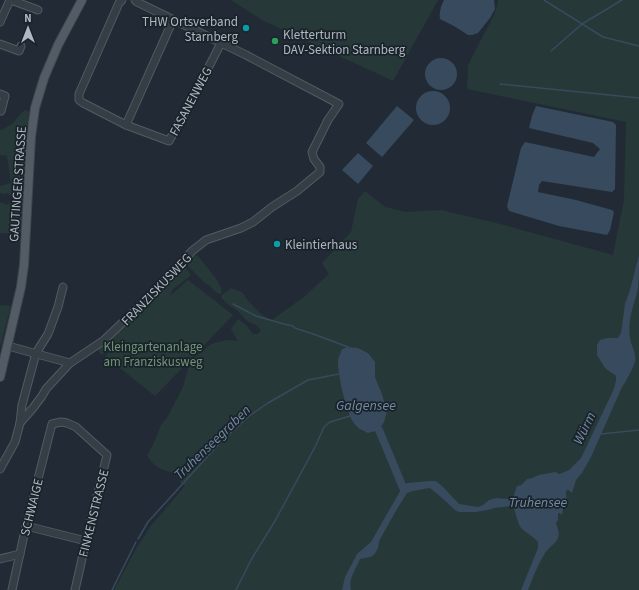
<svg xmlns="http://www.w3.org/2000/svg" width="639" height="590" font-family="'Source Sans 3',sans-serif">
  <rect width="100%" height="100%" fill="#222b35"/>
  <g fill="#263938" fill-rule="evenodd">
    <path d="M231,0H438L393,81L262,20Z"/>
    <path d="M498,0H639V590H114L136,549L150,527L185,486L181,483L176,474C163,470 154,468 147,455L154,443L161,425L168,416L183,387L188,369L194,358L211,344L226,340L238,341L231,329L238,319L246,325L253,334H258L261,330L256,325L247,321L238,311L226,303L221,297L222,295L231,288L242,292L248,301L262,315L272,320L305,296L329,274L322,263L351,232L358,199L365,191L385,207L406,212L441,210L496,223L613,255L624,200L626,122L467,89L468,65L494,15L498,3ZM600,340L635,362L628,378ZM348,347L358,348L368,353L375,362V377L382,394L387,411L356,427L349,414L343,395L339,374ZM569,470L572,493L568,490L566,491L567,502L565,505L563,512L558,515L556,523L559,528V533L538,547V542L534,538L522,528L519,524L515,511L514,495L520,485L527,479L532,478L538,475L559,474Z"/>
    <path d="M25,110L29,112L27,133L22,228L20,234L0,233V202L8,205L11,202L13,197L7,193L2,194L0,192V186L11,183L7,156L0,155V130C16,125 14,119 25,110Z"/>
    <path d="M197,255C200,258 202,262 205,265C212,274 220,281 222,292L220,294C214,293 212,285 205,283L186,264C188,258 191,257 197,255Z"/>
    <path d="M181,267C185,267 191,272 190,276L173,289L170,296L188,280L233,315L155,396L105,356L116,345L106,349L103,354L101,355L98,349L113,333Z"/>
    <path d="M0,305L11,306L0,347Z"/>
  </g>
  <g fill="#384a5d">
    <path d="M444,0H494L495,9L490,18L478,33L472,35H468L454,26L440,19C439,12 441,6 444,0Z"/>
    <circle cx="441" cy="74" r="16"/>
    <circle cx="433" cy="108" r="17"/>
    <path d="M397,106L414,120L382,157L366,143Z"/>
    <path d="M536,106L613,122L616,125L615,189L612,192L542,181L539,185L538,192L576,200L612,210L614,212L610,230L607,235L559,226L509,211L507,206L521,148L525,142L594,157L600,149L593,143L529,128L532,116Z"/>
    <path d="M358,153L373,166L358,184L342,170Z"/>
    <path d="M639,255C639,266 639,278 638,289C634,305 627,321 630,338C631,346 637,353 635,362C632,370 628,379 622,387L591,457L582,473L576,480L572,493L568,490L566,491L567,502L566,505H564L562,515L559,513L558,515V520L556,523C558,528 560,532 558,538C555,545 547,548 544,555C537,566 533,578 528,590H521L538,548V542C533,536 526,533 521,528C517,522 516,513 513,506L494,508L488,510L476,512H459L455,510L442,498L430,488L413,491L407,493L397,509L379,541C379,547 376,555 370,557C367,558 363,558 360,559C356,569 348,579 351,590H342L345,577L357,554L371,542L403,486L407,483L429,481H436L443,487L459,504L478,507L483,505L489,500L496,498L507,499L513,498L517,486L521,485L527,479L532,478L538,475L556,472L559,474L569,470L581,458L613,391L616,381V376L605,368L597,355V345L600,340L607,338H618L621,333L625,304L630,290Z"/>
    <path d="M348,347L358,348L368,353L375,362V377L382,394L387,411L384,422L379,430L368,433C364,431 359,429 357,427C346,417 338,375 338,361C338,357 341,353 342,349Z"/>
  </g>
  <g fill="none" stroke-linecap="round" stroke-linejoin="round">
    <g stroke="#384a5d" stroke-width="1.5">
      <path d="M544,0L603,37L639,46"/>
      <path d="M551,51L582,24L622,0"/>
      <path d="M500,84L639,98"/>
      <path d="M233,304L256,316L284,324L293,326L295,328L316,335L348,347"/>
      <path d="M601,434L639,430"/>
      <path d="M138,539L148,522L197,468L216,447L234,430L249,416L268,403L308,380L339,374"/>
      <path d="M112,590L136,542"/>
      <path d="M236,590L251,560L275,521L315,447L324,427L330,422L350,416"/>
    </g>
    <path stroke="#384a5d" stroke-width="8" d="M379,430L404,490"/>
    <defs>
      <g id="minor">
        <path d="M11,0L38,10"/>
        <path d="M122,0L119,3L79,94V100L83,103L126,125L169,141L197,90L221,43"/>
        <path d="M0,22L10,0"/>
        <path d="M0,44L19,51L21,46"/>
        <path d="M0,94L5,96L1,111L0,110"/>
        <path d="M126,125L173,20"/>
        <path d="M8,346L70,363"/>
        <path d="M20,423L22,405L36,353L48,334L58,307L63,287"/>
        <path d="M0,469L15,442L20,423L33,408L42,396L46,389L70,363L103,341L158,289L192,251L206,240L241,228L253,222L272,207L297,191L320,172V167L314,159L312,152L328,120L339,104L246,55L137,2L135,0"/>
        <path d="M26,526L86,541"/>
        <path d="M0,559L20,554"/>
        <path d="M12,590L26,526L52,424L61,422L67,423L76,427L107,455L86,541L75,590"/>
      </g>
      <path id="major" d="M0,377L21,287L24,265L31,137L35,108L44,78L58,45L82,0"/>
    </defs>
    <use href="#minor" stroke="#525b63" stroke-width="9"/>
    <use href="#major" stroke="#3e464f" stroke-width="10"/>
    <use href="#minor" stroke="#353d45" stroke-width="7"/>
    <use href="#major" stroke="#535c65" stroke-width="8"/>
  </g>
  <g fill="#0f9aa8" stroke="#1a222a" stroke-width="1.5">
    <circle cx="246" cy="28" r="4"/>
    <circle cx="277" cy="244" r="4"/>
  </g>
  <circle fill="#2e9e5b" stroke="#1a222a" stroke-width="1.5" cx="275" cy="41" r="4"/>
  <g text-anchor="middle" stroke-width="3.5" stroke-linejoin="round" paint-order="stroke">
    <g font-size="13" fill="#afb8c2" stroke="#1a222a" text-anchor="start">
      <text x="238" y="26" text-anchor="end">THW Ortsverband<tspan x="238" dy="15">Starnberg</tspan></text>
      <text x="283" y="39">Kletterturm<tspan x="283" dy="15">DAV-Sektion Starnberg</tspan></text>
      <text x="285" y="249">Kleintierhaus</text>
    </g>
    <g font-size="13" fill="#afb8c2" stroke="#1a222a">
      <text transform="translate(190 101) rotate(-62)" y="5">FASANENWEG</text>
      <text transform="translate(17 184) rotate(-86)" y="5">GAUTINGER STRASSE</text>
      <text transform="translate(156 289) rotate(-46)" y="5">FRANZISKUSWEG</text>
      <text transform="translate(31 507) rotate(-76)" y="5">SCHWAIGE</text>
      <text transform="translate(93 513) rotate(-76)" y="5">FINKENSTRASSE</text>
    </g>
    <g font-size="13" fill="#709677" stroke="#1a222a">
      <text x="153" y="351">Kleingartenanlage<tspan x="153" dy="15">am Franziskusweg</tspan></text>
    </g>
    <g font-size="14" font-style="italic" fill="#728aa3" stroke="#1a222a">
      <text x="366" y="410">Galgensee</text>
      <text transform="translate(584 428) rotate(-64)" y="5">Würm</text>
      <text transform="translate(212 442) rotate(-44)" y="5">Truhenseegraben</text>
      <text x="538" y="507">Truhensee</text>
    </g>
  </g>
  <g transform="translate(28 28)" stroke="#1a222a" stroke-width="3" paint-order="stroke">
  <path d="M0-3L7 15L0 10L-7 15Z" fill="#afb8c2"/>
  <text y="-6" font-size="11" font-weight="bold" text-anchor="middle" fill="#afb8c2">N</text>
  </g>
</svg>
